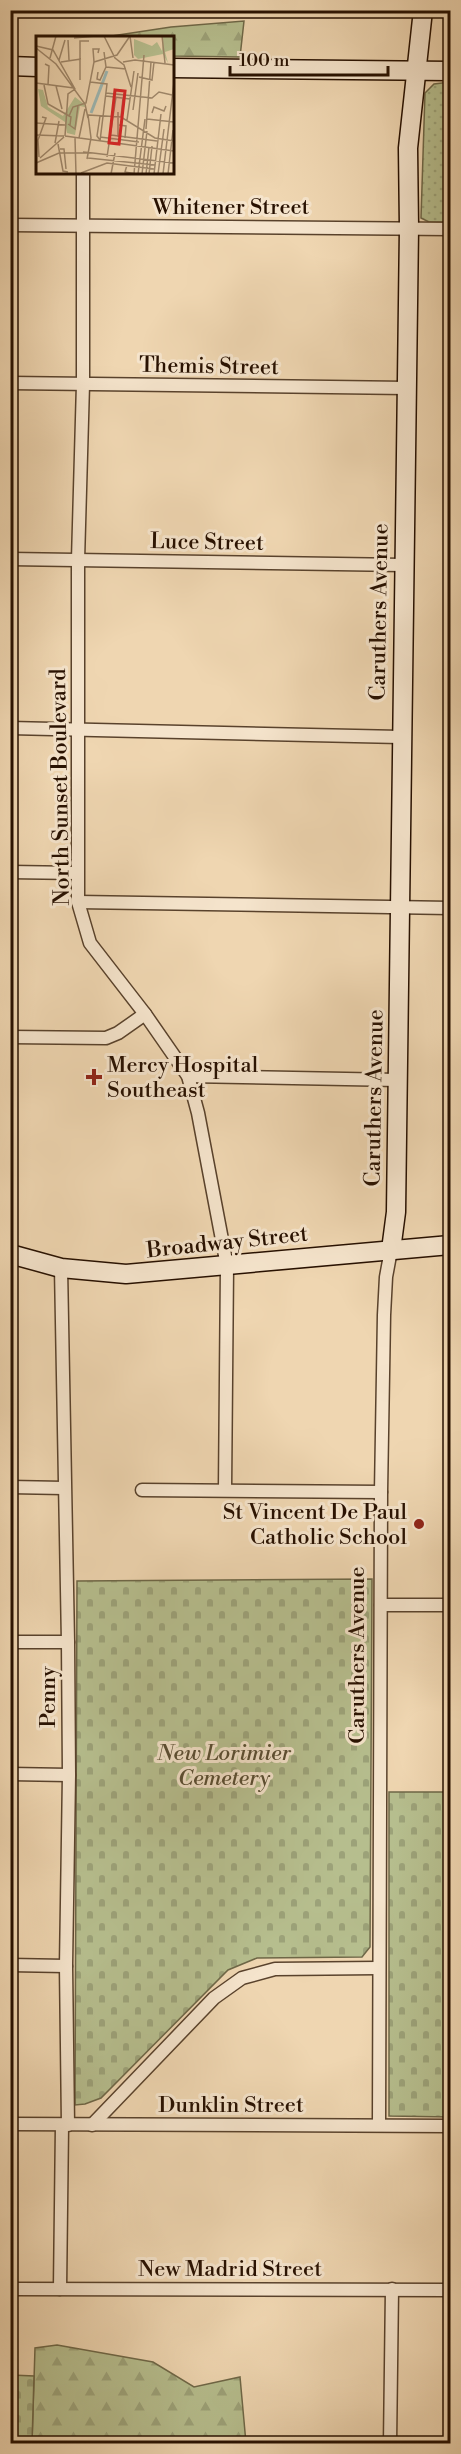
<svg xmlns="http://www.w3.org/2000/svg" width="461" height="2454" font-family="'Libre Bodoni',serif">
  <defs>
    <pattern id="grass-dots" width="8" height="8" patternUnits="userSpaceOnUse" patternTransform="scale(1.5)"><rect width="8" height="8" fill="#b6be8e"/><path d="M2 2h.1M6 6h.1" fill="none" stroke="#9ca279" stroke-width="1.8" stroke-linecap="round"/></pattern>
    <pattern id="forest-firs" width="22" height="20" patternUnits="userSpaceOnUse" patternTransform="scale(1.5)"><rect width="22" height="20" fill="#b6be8e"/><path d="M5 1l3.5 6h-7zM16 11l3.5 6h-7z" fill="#9ca279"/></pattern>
    <pattern id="cemetery-stones" width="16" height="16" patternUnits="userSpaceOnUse" patternTransform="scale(1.5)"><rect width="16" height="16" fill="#b6be8e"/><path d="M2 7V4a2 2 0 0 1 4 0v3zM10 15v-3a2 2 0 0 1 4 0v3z" fill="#9ca279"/></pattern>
  </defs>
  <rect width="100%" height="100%" fill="#efd6b1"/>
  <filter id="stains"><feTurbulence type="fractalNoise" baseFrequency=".00333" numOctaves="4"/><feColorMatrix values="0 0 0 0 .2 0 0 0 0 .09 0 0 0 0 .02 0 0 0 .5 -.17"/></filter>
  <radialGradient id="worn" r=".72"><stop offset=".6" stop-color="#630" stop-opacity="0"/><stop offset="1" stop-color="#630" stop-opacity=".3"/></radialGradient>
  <path fill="url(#grass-dots)" stroke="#6e6747" stroke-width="1.5" d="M450,82V222H429L421,218L425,93L434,84Z"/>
  <g fill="url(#forest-firs)" stroke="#6e6747" stroke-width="1.5">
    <path d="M244,21L240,57L173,56L172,38L105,37L171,27Z"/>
    <path d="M57,2345L153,2362L194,2387L240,2377L246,2443H32L35,2348Z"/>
  </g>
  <g fill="url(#cemetery-stones)" stroke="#6e6747" stroke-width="1.5">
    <path d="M372,1579L370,1947L362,1957L257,1958L228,1970L101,2098L85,2104L75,2105L77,1581Z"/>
    <path d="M389,1792H450V2117L389,2116Z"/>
    <path d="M11,2375L34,2376L32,2443H11Z"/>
  </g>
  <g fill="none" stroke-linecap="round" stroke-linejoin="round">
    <defs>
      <g id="street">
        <path d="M83,172V384L78,560V902L90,943L145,1014L188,1076L198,1113L227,1266L225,1490"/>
        <path d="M10,225L450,229"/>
        <path d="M10,383L407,388"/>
        <path d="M10,559L403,565"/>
        <path d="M10,728L400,737"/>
        <path d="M10,872L77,873"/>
        <path d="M78,902L450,908"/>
        <path d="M10,1037L106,1038L118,1033L145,1014"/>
        <path d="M188,1076L398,1080"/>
        <path d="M61,1268L68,1642L69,1775L66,1966L68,2125"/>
        <path d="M10,1487L64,1488"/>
        <path d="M142,1490L381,1492"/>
        <path d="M381,1605H450"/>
        <path d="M10,1642H68"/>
        <path d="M10,1774L69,1775"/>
        <path d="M10,1965L66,1966"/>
        <path d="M10,2124L450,2126"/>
        <path d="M92,2125L214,1998L242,1978L275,1969L378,1968"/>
        <path d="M379,2125L381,1492L384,1315L386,1277L391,1250"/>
        <path d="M10,2289L450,2290"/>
        <path d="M60,2289L62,2125"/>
        <path d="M390,2444L392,2289"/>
      </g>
      <g id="secondary">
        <path d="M10,66L38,67"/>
        <path d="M172,68L450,71"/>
        <path d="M391,1250L396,1212C399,884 404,556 409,228L408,148L423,10"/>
        <path d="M10,1254L61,1268L126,1274L450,1245"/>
      </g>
    </defs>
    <use href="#street" stroke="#59422c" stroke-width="15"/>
    <use href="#secondary" stroke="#271000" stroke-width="21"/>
    <use href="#street" stroke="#f5e4cc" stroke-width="12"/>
    <use href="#secondary" stroke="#f5e4cc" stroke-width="18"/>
  </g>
  <g fill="#8f2418" stroke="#f5e4cc" stroke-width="2">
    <path d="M91 1068h6v6h6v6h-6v6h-6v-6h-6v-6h6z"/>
    <circle cx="419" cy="1524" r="6"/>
  </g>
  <g text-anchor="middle" stroke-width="6" stroke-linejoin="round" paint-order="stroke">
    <g font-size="22" fill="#271000" stroke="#f5e4cc">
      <text x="231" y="214">Whitener Street</text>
      <text transform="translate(209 365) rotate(1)" y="8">Themis Street</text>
      <text transform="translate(207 541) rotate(1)" y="8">Luce Street</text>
      <text transform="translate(378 612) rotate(-89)" y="8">Caruthers Avenue</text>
      <text transform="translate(59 787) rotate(-91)" y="8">North Sunset Boulevard</text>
      <text transform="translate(373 1098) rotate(-89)" y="8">Caruthers Avenue</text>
      <text transform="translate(227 1241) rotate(-6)" y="8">Broadway Street</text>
      <text transform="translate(356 1655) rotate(-90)" y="8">Caruthers Avenue</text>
      <text transform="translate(47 1697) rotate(-90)" y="8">Penny</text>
      <text x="231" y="2112">Dunklin Street</text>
      <text x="230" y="2276">New Madrid Street</text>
    </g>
    <g font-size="22" fill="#271000" stroke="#f5e4cc" text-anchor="start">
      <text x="107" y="1072">Mercy Hospital<tspan x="107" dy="25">Southeast</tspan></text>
      <text x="407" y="1519" text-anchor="end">St Vincent De Paul<tspan x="407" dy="25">Catholic School</tspan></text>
    </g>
    <g font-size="22" font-style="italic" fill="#594d32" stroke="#f5e4cc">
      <text x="224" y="1760">New Lorimier<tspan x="224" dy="25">Cemetery</tspan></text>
    </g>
  </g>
  <g transform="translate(36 36)">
    <rect width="138" height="138" fill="#efd6b1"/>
    <path d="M127,0H136L138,4V13L129,16L132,27L127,18L102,23L98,19V3L116,10L121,6L126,15Z" fill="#b6be8e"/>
    <path d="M2,53L7,54L12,71L27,80L39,61L48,68L49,71L44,70L39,99L31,97L29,86L5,70Z" fill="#b6be8e"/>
    <path fill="none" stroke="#9cb7b3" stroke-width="3" d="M55,77L71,35"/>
    <path fill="none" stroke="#9f876a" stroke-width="1.5" d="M68,0L79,22L88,29L95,51M94,0L97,22M126,0L129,27M38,2L60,0M32,4L33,24M0,10L17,14L39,53L32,58L29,100M0,12L20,28L49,68L52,82M14,22L20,0M23,24L29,4M25,26L45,23M58,26L81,19L94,0M87,26L99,24L138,29M9,28L13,30L12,49M70,31L90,33M62,36L61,43L64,44L70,31L68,16M103,41L116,44L118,26M44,44V5H53M54,46L71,48L64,105M0,47L38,52M8,49L12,68L35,81L34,89M20,50L26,73M70,57L116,62L123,56L136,59M70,60L94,63M97,74L102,37M116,77L118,71L128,75L130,70M52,79L85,81L119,102L138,105M33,80L37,71L50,67L58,26L57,13H63L62,17M64,80L61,100L64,104M85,81L87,62M111,83L138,86M91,84L98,35M0,87L29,89M32,88L39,93L42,70M83,89L90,90L89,102M110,93L115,26M0,99L28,100M75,99L121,105M29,100L138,115M64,101L103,106M82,101V76M39,102L40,138M43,102L49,73M19,107L23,85M22,108L27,135L32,136M24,113H28L30,133M57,117L138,127M3,121L2,104L10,82L6,81M71,121L80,61M4,122L28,101M52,122L119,129M51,123L55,102L52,79M0,127L23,117H57L47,116M91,129L89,136L100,138M45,137L71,127L118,133M75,138L79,117M98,138L108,19M102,138L109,83M106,138L111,95M110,138L113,111M113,138L116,110M118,138L125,78M122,138L128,93M127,138L138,46M132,138L137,94"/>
    <path fill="#d62828" fill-opacity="0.15" stroke="#d62828" stroke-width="3" d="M79,54L89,55L83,108L73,107Z"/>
    <rect width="138" height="138" fill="none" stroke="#271000" stroke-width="3"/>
  </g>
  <rect width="461" height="2454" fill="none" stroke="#efd6b1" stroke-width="36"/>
  <rect x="12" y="12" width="437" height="2430" fill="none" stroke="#271000" stroke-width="3"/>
  <rect x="18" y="18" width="425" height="2418" fill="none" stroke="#271000" stroke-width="1.5"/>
  <path d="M230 66v9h158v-9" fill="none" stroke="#271000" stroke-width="3"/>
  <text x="239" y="66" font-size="18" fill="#271000" stroke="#f5e4cc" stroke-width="4.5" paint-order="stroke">100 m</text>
  <rect width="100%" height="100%" filter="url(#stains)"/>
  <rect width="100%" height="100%" fill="url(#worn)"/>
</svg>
